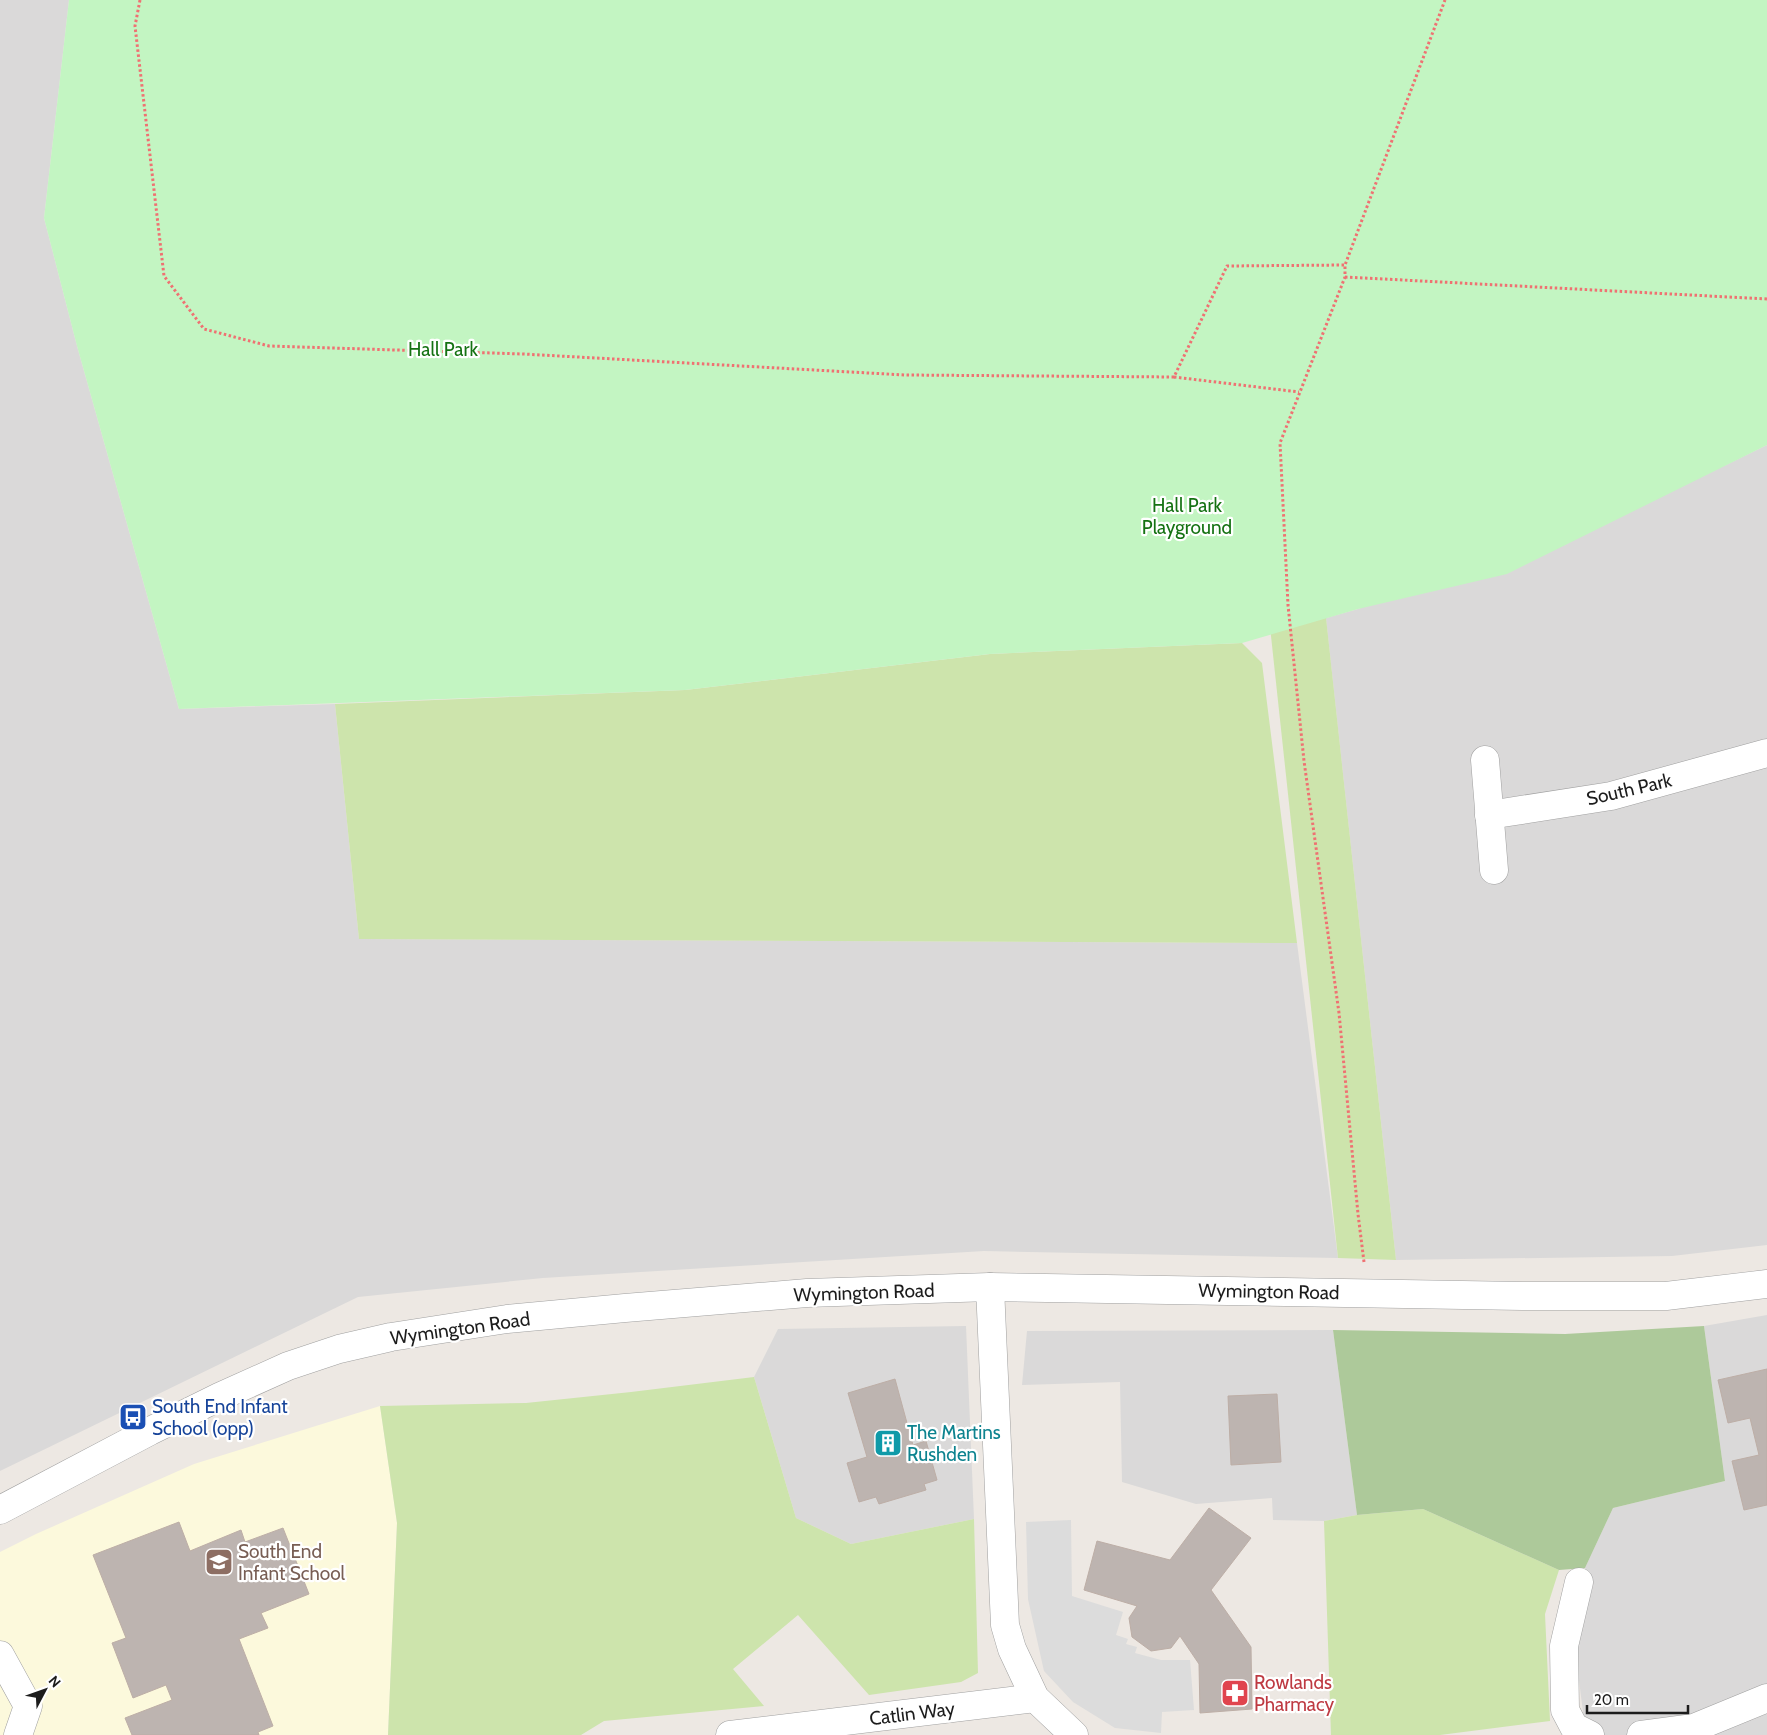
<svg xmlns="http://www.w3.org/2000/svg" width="1767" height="1735" font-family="Cabin,sans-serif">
  <rect width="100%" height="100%" fill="#ede8e3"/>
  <g fill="#dad9d9">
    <path d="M0,0H69L44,218L77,346L179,709L335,704L359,939L1297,943L1338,1258L984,1251L543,1278L358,1297L0,1471Z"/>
    <path d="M1767,445V1245L1672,1256L1396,1260L1326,618L1358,609L1701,477Z"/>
    <path d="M1767,1315V1735H1574L1584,1720L1575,1649L1593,1585L1585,1568L1613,1508L1725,1481L1704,1326Z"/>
    <path d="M966,1326L974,1519L851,1544L796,1518L754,1377L778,1329Z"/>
    <path d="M1333,1330L1357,1515L1324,1521L1273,1520L1272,1498L1196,1504L1122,1482L1120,1382L1022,1385L1027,1331Z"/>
  </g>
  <path fill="#fcf9dc" d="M380,1406L397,1523L388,1735H0V1552L36,1534L194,1464Z"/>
  <g fill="#cde4ac">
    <path d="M1323,590L1396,1260L1338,1258L1267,599Z"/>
    <path d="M1242,643L1262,663L1297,943L359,939L335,704L685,690L990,654Z"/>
    <path d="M754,1377L796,1518L851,1544L974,1519L978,1673L961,1682L869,1695L798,1615L733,1669L764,1706L604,1721L581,1735H388L397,1523L380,1406L526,1403L631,1392Z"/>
    <path d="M1423,1509L1559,1570L1545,1614L1550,1721L1440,1735H1331L1324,1521L1357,1515Z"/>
  </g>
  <path fill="#adc99a" d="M1704,1326L1725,1481L1613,1508L1585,1568L1559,1570L1423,1509L1357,1515L1333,1330L1565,1334Z"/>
  <path fill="#c3f5c2" d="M69,0H1767V445L1507,574L1358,609L1242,643L990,654L685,690L179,709L77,346L44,218Z"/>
  <path fill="#dcdcdc" d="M1071,1520L1072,1596L1123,1612L1116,1635L1128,1639L1126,1644L1137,1647L1135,1653L1161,1660H1190L1194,1710L1162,1712L1161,1733L1115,1728L1073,1702L1044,1671L1028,1599L1026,1522Z"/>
  <g fill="#bdb4b0" stroke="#bdaea6">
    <path d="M1767,1369V1505L1744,1510L1732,1461L1759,1455L1750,1418L1728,1423L1718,1380Z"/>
    <path d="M895,1379L913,1445L926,1441L937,1480L924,1484L926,1490L879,1504L876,1497L859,1502L847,1463L867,1457L848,1393Z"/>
    <path d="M1277,1394L1281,1462L1231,1465L1228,1396Z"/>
    <path d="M1209,1508L1251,1538L1211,1590L1251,1647L1252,1709L1200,1713L1199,1664L1180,1636L1171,1648L1151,1651L1132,1637L1129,1618L1137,1606L1084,1590L1097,1541L1170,1560Z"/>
    <path d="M179,1522L190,1551L241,1530L245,1542L283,1528L309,1594L261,1613L268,1628L239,1639L273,1726L258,1732L259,1735H132L125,1718L172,1700L166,1685L133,1698L112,1643L126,1638L93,1555Z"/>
  </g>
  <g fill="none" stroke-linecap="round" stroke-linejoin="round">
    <defs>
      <g id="minor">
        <path d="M1485,760L1494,870"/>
        <path d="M1489,815L1611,796L1767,753"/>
        <path d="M990,1287L1005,1625L1012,1649L1035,1698L1074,1735"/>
        <path d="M0,1510L150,1431L219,1397L288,1366L339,1349L391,1337L507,1319L625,1308L807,1293L990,1287L1522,1296H1666L1767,1284"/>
        <path d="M1579,1582L1564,1646L1565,1710L1574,1727L1590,1735"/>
        <path d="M0,1655L28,1706L18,1735"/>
        <path d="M730,1735L1035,1698"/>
        <path d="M1641,1735L1694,1728L1767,1698"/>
      </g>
    </defs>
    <use href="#minor" stroke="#a0a0a0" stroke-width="29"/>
    <g stroke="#ef7172" stroke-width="3" stroke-dasharray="2.5 2.5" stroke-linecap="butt">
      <path d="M140,0L135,26L164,276L204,329L269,346L523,354L905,375L1174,377L1227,266L1345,265"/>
      <path d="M1345,277L1767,299"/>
      <path d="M1174,377L1299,392"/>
      <path d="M1364,1262L1358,1214L1339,1013L1304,761L1288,605L1280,443L1345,277V265L1445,0"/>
    </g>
    <use href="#minor" stroke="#fff" stroke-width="28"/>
  </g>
  <defs>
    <symbol id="bus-square" viewBox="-11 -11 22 22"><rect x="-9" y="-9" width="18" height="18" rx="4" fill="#1a4fb4" stroke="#fff"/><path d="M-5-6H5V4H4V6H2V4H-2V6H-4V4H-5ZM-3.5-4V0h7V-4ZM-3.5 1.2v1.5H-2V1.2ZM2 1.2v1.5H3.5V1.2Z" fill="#fff"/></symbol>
    <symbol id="building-square" viewBox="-11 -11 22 22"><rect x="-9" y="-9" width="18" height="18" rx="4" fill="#0f9aa8" stroke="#fff"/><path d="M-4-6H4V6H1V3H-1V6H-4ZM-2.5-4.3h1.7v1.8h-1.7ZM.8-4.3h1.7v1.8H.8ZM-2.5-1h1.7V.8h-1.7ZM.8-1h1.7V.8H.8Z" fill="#fff"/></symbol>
    <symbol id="school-square" viewBox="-11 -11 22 22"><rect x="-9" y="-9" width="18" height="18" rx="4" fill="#8d6e63" stroke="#fff"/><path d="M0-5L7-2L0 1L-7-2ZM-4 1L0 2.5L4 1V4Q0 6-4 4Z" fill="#fff"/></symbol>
    <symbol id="pharmacy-square" viewBox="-11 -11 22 22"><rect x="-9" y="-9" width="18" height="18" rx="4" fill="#e0444e" stroke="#fff"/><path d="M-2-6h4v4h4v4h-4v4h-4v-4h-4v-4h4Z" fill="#fff"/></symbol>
  </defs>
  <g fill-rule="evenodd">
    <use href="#bus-square" x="117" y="1401" width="32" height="32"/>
    <use href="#building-square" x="872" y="1427" width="32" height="32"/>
    <use href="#school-square" x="203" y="1546" width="32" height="32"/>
    <use href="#pharmacy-square" x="1219" y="1677" width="32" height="32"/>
  </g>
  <g text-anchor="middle" stroke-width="4.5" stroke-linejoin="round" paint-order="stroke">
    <g font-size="19" fill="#157213" stroke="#fff">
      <text x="443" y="356">Hall Park</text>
      <text x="1187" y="512">Hall Park<tspan x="1187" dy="22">Playground</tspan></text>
    </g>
    <g font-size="19" fill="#1c1c1c" stroke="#fff">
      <text transform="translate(1629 789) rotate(-13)" y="7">South Park</text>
      <text transform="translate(1269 1291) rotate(1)" y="7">Wymington Road</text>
      <text transform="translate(864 1292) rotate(-2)" y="7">Wymington Road</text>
      <text transform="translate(460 1328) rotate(-8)" y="7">Wymington Road</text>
      <text transform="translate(912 1713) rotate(-7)" y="7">Catlin Way</text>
    </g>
    <g font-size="19" fill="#164399" stroke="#fff" text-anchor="start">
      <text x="152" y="1413">South End Infant<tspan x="152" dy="22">School (opp)</tspan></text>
    </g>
    <g font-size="19" fill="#0d838f" stroke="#fff" text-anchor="start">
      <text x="907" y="1439">The Martins<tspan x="907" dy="22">Rushden</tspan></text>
    </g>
    <g font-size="19" fill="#785e54" stroke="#fff" text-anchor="start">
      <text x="238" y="1558">South End<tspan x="238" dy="22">Infant School</tspan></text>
    </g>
    <g font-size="19" fill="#be3a42" stroke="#fff" text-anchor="start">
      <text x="1254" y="1689">Rowlands<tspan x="1254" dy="22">Pharmacy</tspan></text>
    </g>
  </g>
  <g transform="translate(45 1690) rotate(49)" stroke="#ffffff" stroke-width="4" paint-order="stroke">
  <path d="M0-4L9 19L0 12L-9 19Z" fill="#1c1c1c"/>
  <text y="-8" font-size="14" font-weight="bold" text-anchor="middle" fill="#1c1c1c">N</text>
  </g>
  <path d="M1587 1705v8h101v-8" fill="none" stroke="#1c1c1c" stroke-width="2.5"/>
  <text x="1594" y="1705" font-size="15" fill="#1c1c1c" stroke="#ffffff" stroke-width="4" paint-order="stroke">20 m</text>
</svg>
